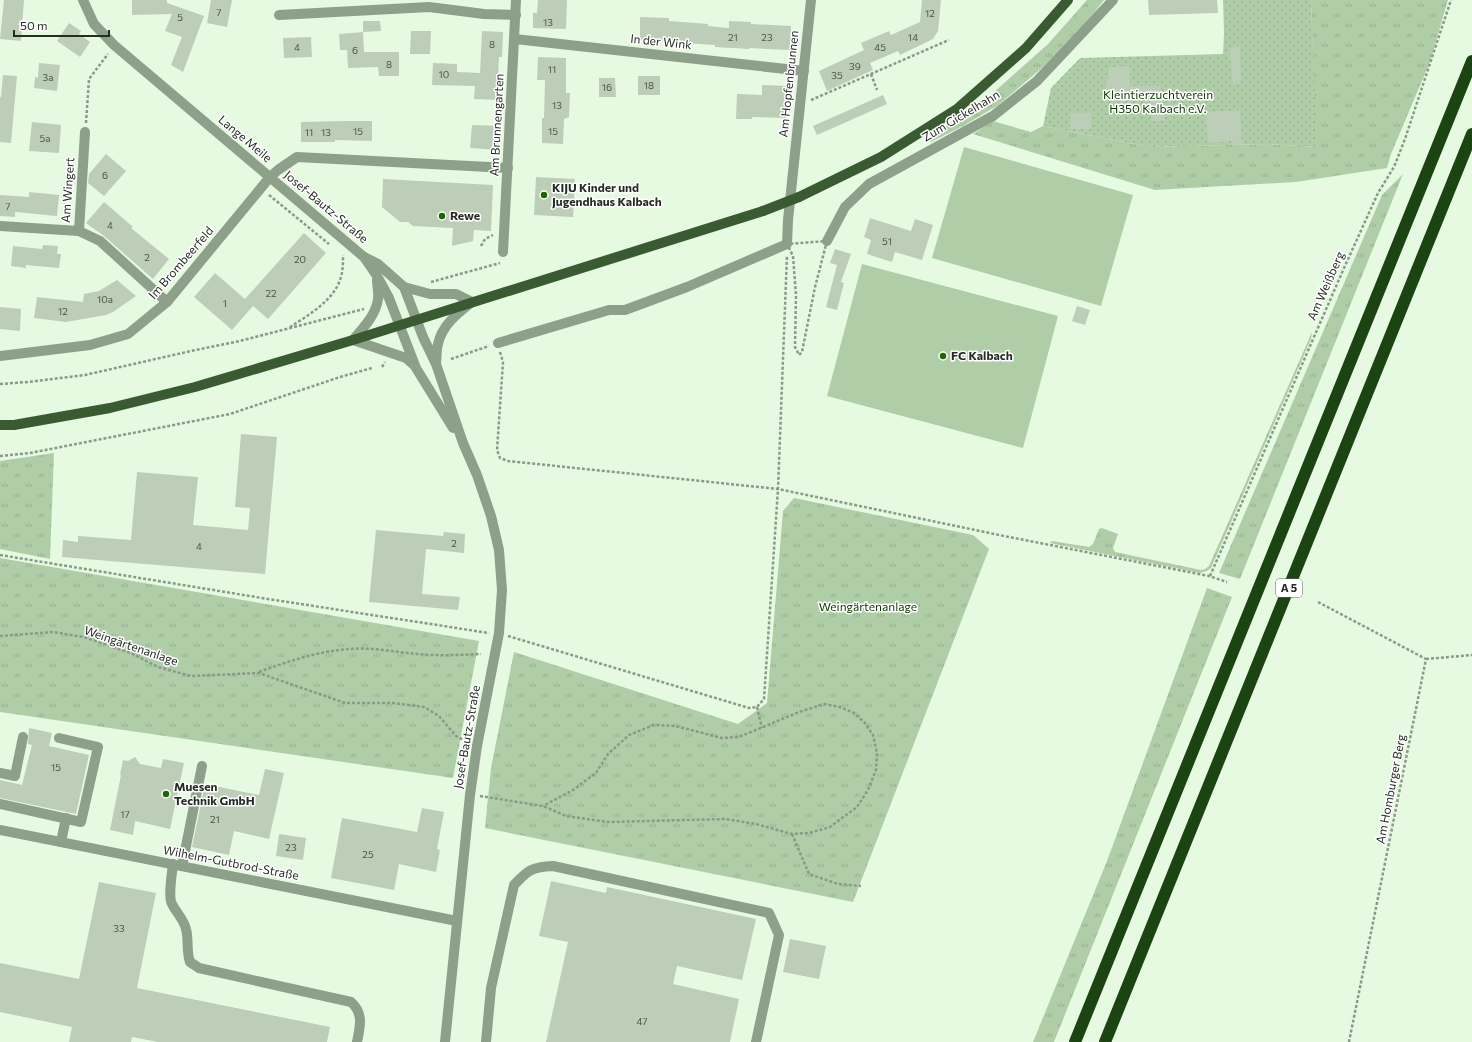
<svg xmlns="http://www.w3.org/2000/svg" width="1472" height="1042" font-family="Commissioner,sans-serif">
  <defs>
    <pattern id="grass-tufts" width="24" height="20" patternUnits="userSpaceOnUse"><rect width="24" height="20" fill="#afcea8"/><path d="M3 7l-1-3M5 7V3M7 7l1-3M15 17l-1-3M17 17v-4M19 17l1-3" fill="none" stroke="#96b190"/></pattern>
    <pattern id="garden-dots" width="8" height="8" patternUnits="userSpaceOnUse"><rect width="8" height="8" fill="#afcea8"/><path d="M2 2h.1M6 6h.1" fill="none" stroke="#96b190" stroke-width="1.8" stroke-linecap="round"/></pattern>
  </defs>
  <rect width="100%" height="100%" fill="#e6fae2"/>
  <g fill="url(#grass-tufts)">
    <path d="M1087,0H1104L1092,15L1043,67L997,106L961,127L931,142L927,139L985,100L1048,44Z"/>
    <path d="M1311,0H1448L1430,62L1391,154L1387,168L1296,182L1155,190L973,134L993,121L1031,132L1043,126L1149,147L1267,144L1316,147Z"/>
    <path d="M1403,174L1240,579L1219,573L1382,195Z"/>
    <path d="M1312,332L1311,339L1211,568L1207,571L1200,573L1050,543L1052,541L1089,547L1093,544L1099,529L1102,528L1118,534L1113,548L1115,552L1201,570L1205,569L1209,566Z"/>
    <path d="M54,453L50,559L0,549V461Z"/>
    <path d="M794,498L973,535L989,549L853,902L485,828L491,768L514,652L738,724L767,703L783,511Z"/>
    <path d="M0,558L479,641L453,778L0,712Z"/>
    <path d="M1207,588L1232,597L1054,1042H1033L1107,861Z"/>
  </g>
  <path fill="url(#garden-dots)" d="M1223,0H1311L1317,147L1267,144L1149,147L1043,126L1051,88L1080,58L1223,54L1224,33Z"/>
  <g fill="#afcea8">
    <path d="M964,147L1133,195L1101,306L932,258Z"/>
    <path d="M862,264L1058,316L1023,448L827,396Z"/>
  </g>
  <g fill="#bcceb7">
    <path d="M4,0H24L21,41L0,39Z"/>
    <path d="M132,0H167V3L204,16L183,72L171,65L182,37L165,31L172,14L132,15Z"/>
    <path d="M211,0H232L227,27L207,23Z"/>
    <path d="M538,0H567L566,29L533,28V13H537Z"/>
    <path d="M922,0H941L938,31L933,39L900,55L898,51L870,63L873,70L827,91L819,71L864,50L861,43L889,31L891,35L920,22Z"/>
    <path d="M1148,0H1217L1218,13L1149,15Z"/>
    <path d="M640,17L669,18V21L708,24V26L729,28V21L751,22V24L791,26L790,50L749,48V49L715,47V45L685,43V41L640,40Z"/>
    <path d="M363,21H380L381,31L363,32Z"/>
    <path d="M69,23L81,31L79,34L90,42L80,57L57,41Z"/>
    <path d="M411,31H431L430,54H410Z"/>
    <path d="M482,31L503,32L502,57H499L497,100L474,99L475,86L432,85L433,63L457,64V72L480,73Z"/>
    <path d="M363,32L364,52H399V76H379L378,67L348,68L347,50H340L339,34Z"/>
    <path d="M311,37L312,57L284,58L283,38Z"/>
    <path d="M1240,46L1241,83L1233,84L1229,47Z"/>
    <path d="M538,57L566,58V93H570L569,117L564,119L563,144L542,143V118H544L545,80H537Z"/>
    <path d="M39,63L60,65L57,91L34,88L35,77L38,78Z"/>
    <path d="M1130,66V86H1160V90H1162L1163,110H1165V121H1151L1150,98H1106V79H1109V67Z"/>
    <path d="M3,75L17,76L11,143L0,142V97H1Z"/>
    <rect x="638" y="76" width="22" height="19"/>
    <path d="M599,78H615L616,97H599Z"/>
    <path d="M762,85L787,86L786,118L752,117V119H736L737,94L762,95Z"/>
    <rect x="1201" y="90" width="11" height="11"/>
    <path d="M883,95L887,104L817,135L813,126Z"/>
    <path d="M1240,110L1242,143L1232,144V141L1208,143L1205,112Z"/>
    <rect x="1070" y="113" width="21" height="16"/>
    <path d="M347,121H372V141L335,140V142H301V122Z"/>
    <path d="M32,122L61,125L59,153L29,151Z"/>
    <path d="M472,125L500,126L498,150L470,148Z"/>
    <path d="M106,154L126,171L104,196L88,183L89,174Z"/>
    <path d="M536,177L575,179L573,217L534,215Z"/>
    <path d="M383,179L493,185L491,231L474,230L473,241L452,246L453,228L413,226L408,222H400L382,207Z"/>
    <path d="M29,192L59,195L57,216L15,212V217L0,216V195L29,197Z"/>
    <path d="M104,202L133,227L131,228L169,259L153,279L104,236L86,223Z"/>
    <path d="M870,218L911,231L915,219L933,225L922,260L895,252L892,262L867,254L871,240L864,237Z"/>
    <path d="M304,233L326,253L268,319L253,306L232,330L194,297L215,273L245,299Z"/>
    <path d="M43,245L58,246L57,254H61L59,268L26,265V268L11,266L13,246L42,249Z"/>
    <path d="M835,249L851,254L841,282L844,283L837,310L826,307L837,265L830,263Z"/>
    <path d="M117,280L136,296L113,312L106,315L66,322L34,318L37,297L83,302L84,294L99,291Z"/>
    <path d="M1077,306L1090,310L1085,325L1072,321Z"/>
    <path d="M0,307L21,309L20,331L0,329Z"/>
    <path d="M241,434L277,437L265,574L62,557L63,540L78,542V536L131,540L137,472L198,477L193,525L248,530L250,508L235,507Z"/>
    <path d="M376,530L443,536L444,532L465,534L464,553L426,549L422,594L460,597L458,610L369,602Z"/>
    <path d="M29,728L52,733L49,746L89,755L76,814L0,798V780L22,785L32,745L28,744Z"/>
    <path d="M135,757L140,764L161,768L163,759L184,763L170,829L135,821L133,835L110,830L121,775H120L123,760L128,761Z"/>
    <path d="M265,769L284,773L269,839L234,831L229,855L192,847L205,784L259,795Z"/>
    <path d="M422,808L444,812L437,849L440,850L436,872L399,864L394,890L331,878L342,818L417,832Z"/>
    <path d="M279,834L306,838L303,860L276,856Z"/>
    <path d="M551,881L606,893L607,887L756,919L742,980L677,966L673,984L739,999L730,1042H546L568,942L539,936Z"/>
    <path d="M99,882L156,893L137,988L330,1027L327,1042H158L132,1037L131,1042H69L72,1027L0,1012V963L79,979Z"/>
    <path d="M790,939L826,946L819,979L783,972Z"/>
  </g>
  <g fill="none" stroke-linecap="round" stroke-linejoin="round">
    <g stroke="#8b9988" stroke-width="2.5" stroke-dasharray="3 2" stroke-linecap="butt">
      <path d="M871,74L877,90"/>
      <path d="M811,100L949,40"/>
      <path d="M86,123L89,79L108,54"/>
      <path d="M269,195L329,244"/>
      <path d="M827,241L815,287L802,352L799,355L795,347L796,295L793,256L787,244Z"/>
      <path d="M481,246L485,239L493,235"/>
      <path d="M431,282L500,263"/>
      <path d="M290,327C307,316 333,301 340,280C343,272 343,264 343,255"/>
      <path d="M500,352L503,362L497,450L500,458L508,461L778,489L1004,536L1209,576L1227,582"/>
      <path d="M451,359L489,346"/>
      <path d="M382,367L385,362"/>
      <path d="M0,384L28,382L85,375L191,351L240,341L364,309"/>
      <path d="M0,456L30,453L230,414L340,377L372,368"/>
      <path d="M0,555L268,599L489,633"/>
      <path d="M1210,576L1344,268L1378,193L1394,167L1405,139L1451,0"/>
      <path d="M1318,602L1426,659L1349,1042"/>
      <path d="M0,636L53,632L84,637L133,654L158,667L191,676L259,673L345,703H393L424,707L439,716L456,736L467,742"/>
      <path d="M508,636L749,708L757,707L764,699L778,489L787,255"/>
      <path d="M1426,659L1472,655"/>
      <path d="M259,672C289,661 319,651 350,649C372,647 395,652 417,654C438,656 460,655 481,654"/>
      <path d="M757,707L762,728"/>
      <path d="M480,796L543,806L566,816L608,822L725,819L756,824L792,834L809,833L830,827L857,807L868,790L876,770L877,753L873,735L865,723L854,713L840,707L824,704L799,712L739,737L722,738L675,726L654,725L629,735L608,754L596,773L573,790L543,806"/>
      <path d="M792,834L809,874L838,884L861,886"/>
    </g>
    <g stroke="#8da089" stroke-width="10">
      <path d="M83,0L94,24L114,45L364,257L377,276L389,298L416,368L453,428"/>
      <path d="M279,15L429,7L484,14L516,15"/>
      <path d="M515,39L804,71"/>
      <path d="M85,132L79,231L100,241L167,302"/>
      <path d="M0,226L79,231"/>
      <path d="M827,241L845,207L869,184L993,116L1037,81L1113,0"/>
      <path d="M503,252L516,0"/>
      <path d="M364,257L378,264L404,287L423,337L436,364L463,443L477,475L491,516L499,550L502,590L499,633L477,746L470,795L445,1042"/>
      <path d="M377,280C377,286 379,293 378,299C376,315 363,328 353,340L406,358L414,365"/>
      <path d="M404,287L430,294H456L472,302C458,313 442,325 438,344C436,350 437,357 436,363"/>
      <path d="M498,343L609,310H625L687,287L787,244L788,220L811,0"/>
      <path d="M0,356L90,345L128,334L167,302L270,177L278,170L297,157L508,168"/>
      <path d="M0,773L15,776L23,737"/>
      <path d="M0,804L81,822L98,747L59,738"/>
      <path d="M0,830L457,921"/>
      <path d="M61,842L66,818"/>
      <path d="M173,864C172,873 168,897 172,904C176,912 184,920 186,929C189,940 186,951 190,962L199,968L351,1002C364,1013 360,1027 357,1042"/>
      <path d="M182,866L202,766"/>
      <path d="M486,1042L491,988L514,885C528,870 532,867 553,866L769,913L779,935L756,1042"/>
    </g>
    <g stroke="#3a5b32" stroke-width="10">
      <path d="M799,197L881,157L957,109L1026,48L1068,0"/>
      <path d="M0,425H14L110,408L195,387L353,340L763,211"/>
    </g>
    <g stroke="#1c4312" stroke-width="12">
      <path d="M1075,1042L1472,61"/>
      <path d="M1105,1042L1472,134"/>
    </g>
    <path stroke="#3a5b32" stroke-width="10" d="M763,211L799,197"/>
  </g>
  <g fill="#1d6701" stroke="#fff" stroke-width="1.5">
    <circle cx="544" cy="195" r="4"/>
    <circle cx="442" cy="216" r="4"/>
    <circle cx="943" cy="356" r="4"/>
    <circle cx="166" cy="794" r="4"/>
  </g>
  <g text-anchor="middle" stroke-width="3" stroke-linejoin="round" paint-order="stroke">
    <g font-size="10" fill="#4b5449">
      <text x="219" y="16">7</text>
      <text x="930" y="17">12</text>
      <text x="180" y="21">5</text>
      <text x="548" y="26">13</text>
      <text x="733" y="41">21</text>
      <text x="767" y="41">23</text>
      <text x="913" y="41">14</text>
      <text x="492" y="48">8</text>
      <text x="297" y="51">4</text>
      <text x="880" y="51">45</text>
      <text x="355" y="54">6</text>
      <text x="389" y="68">8</text>
      <text x="855" y="70">39</text>
      <text x="552" y="73">11</text>
      <text x="444" y="78">10</text>
      <text x="837" y="79">35</text>
      <text x="48" y="81">3a</text>
      <text x="649" y="89">18</text>
      <text x="607" y="91">16</text>
      <text x="557" y="109">13</text>
      <text x="358" y="135">15</text>
      <text x="553" y="135">15</text>
      <text x="309" y="136">11</text>
      <text x="326" y="136">13</text>
      <text x="45" y="142">5a</text>
      <text x="105" y="179">6</text>
      <text x="8" y="210">7</text>
      <text x="110" y="229">4</text>
      <text x="887" y="245">51</text>
      <text x="147" y="261">2</text>
      <text x="300" y="263">20</text>
      <text x="271" y="297">22</text>
      <text x="105" y="303">10a</text>
      <text x="225" y="307">1</text>
      <text x="63" y="315">12</text>
      <text x="454" y="547">2</text>
      <text x="199" y="550">4</text>
      <text x="56" y="771">15</text>
      <text x="125" y="818">17</text>
      <text x="215" y="823">21</text>
      <text x="291" y="851">23</text>
      <text x="368" y="858">25</text>
      <text x="119" y="932">33</text>
      <text x="642" y="1025">47</text>
    </g>
    <rect fill="#fff" stroke="#666b66" stroke-width="1" x="1276" y="579" width="26" height="18" rx="3"/>
    <g font-size="11" font-weight="bold" fill="#252c24">
      <text x="1289" y="592">A 5</text>
    </g>
    <g font-size="12" fill="#252c24" stroke="#fff">
      <text transform="translate(661 42) rotate(6)" y="4">In der Wink</text>
      <text transform="translate(789 84) rotate(-84)" y="4">Am Hopfenbrunnen</text>
      <text transform="translate(961 116) rotate(-31)" y="4">Zum Gickelhahn</text>
      <text transform="translate(497 125) rotate(-87)" y="4">Am Brunnengarten</text>
      <text transform="translate(245 139) rotate(40)" y="4">Lange Meile</text>
      <text transform="translate(68 190) rotate(-86)" y="4">Am Wingert</text>
      <text transform="translate(326 207) rotate(40)" y="4">Josef-Bautz-Straße</text>
      <text transform="translate(181 263) rotate(-49)" y="4">Im Brombeerfeld</text>
      <text transform="translate(1326 286) rotate(-66)" y="4">Am Weißberg</text>
      <text transform="translate(131 646) rotate(19)" y="4">Weingärtenanlage</text>
      <text transform="translate(467 737) rotate(-80)" y="4">Josef-Bautz-Straße</text>
      <text transform="translate(1391 789) rotate(-79)" y="4">Am Homburger Berg</text>
      <text transform="translate(231 863) rotate(11)" y="4">Wilhelm-Gutbrod-Straße</text>
    </g>
    <g font-size="12" fill="#0b3800" stroke="#fff">
      <text x="1158" y="99">Kleintierzuchtverein<tspan x="1158" dy="14">H350 Kalbach e.V.</tspan></text>
      <text x="868" y="611">Weingärtenanlage</text>
    </g>
    <g font-size="12" font-weight="bold" fill="#252c24" stroke="#fff" text-anchor="start">
      <text x="552" y="192">KIJU Kinder und<tspan x="552" dy="14">Jugendhaus Kalbach</tspan></text>
      <text x="450" y="220">Rewe</text>
      <text x="951" y="360">FC Kalbach</text>
      <text x="174" y="791">Muesen<tspan x="174" dy="14">Technik GmbH</tspan></text>
    </g>
  </g>
  <path d="M14 30v6h95v-6" fill="none" stroke="#252c24" stroke-width="2"/>
  <text x="20" y="30" font-size="12" fill="#252c24" stroke="#ffffff" stroke-width="3" paint-order="stroke">50 m</text>
</svg>
